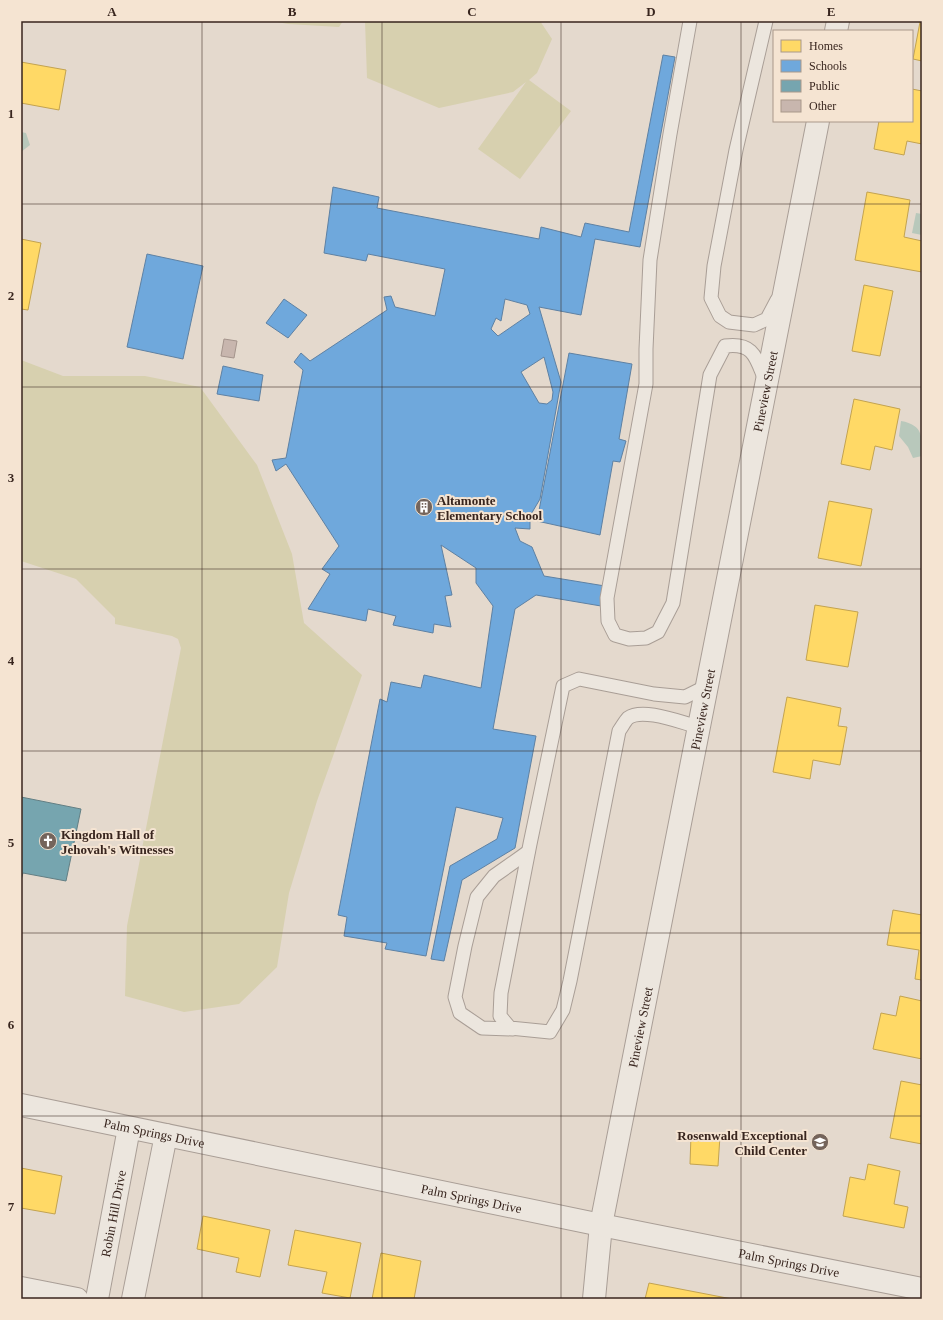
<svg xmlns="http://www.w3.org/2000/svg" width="943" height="1320" font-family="Georgia,serif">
  <rect width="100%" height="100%" fill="#e4d9cd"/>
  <g fill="#d7d0af">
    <path d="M272,21H343L339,27L288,24Z"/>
    <path d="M365,21H540L552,39L537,73L529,80L571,111L520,179L478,149L526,82L513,92L439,108L367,78Z"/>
    <path d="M21,360L63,376H145L200,387L257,465L292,554L304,623L362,675L317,801L289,893L277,967L239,1004L184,1012L125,996L127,926L181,648L178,639L172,636L115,624V618L76,579L21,561Z"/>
  </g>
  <g fill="#b8c8bb">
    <path d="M21,132L26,133L30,145L21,152Z"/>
    <path d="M916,213L922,214V235L912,233Z"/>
    <path d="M901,421C924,425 922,438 922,456L913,458L908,447L899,436Z"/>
  </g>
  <g fill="#ffd966" stroke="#c3a350">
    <path d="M915,21H922V61L913,59L920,22Z"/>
    <path d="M21,62L66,70L59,110L21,103Z"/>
    <path d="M912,89L922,91V144L907,141L904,155L874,149L879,121H912Z"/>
    <path d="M867,192L910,200L904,237L922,241V272L855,260Z"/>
    <path d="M21,239L41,243L28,310L21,309Z"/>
    <path d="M864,285L893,291L880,356L852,351Z"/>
    <path d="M854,399L900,409L892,450L875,446L870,470L841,464Z"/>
    <path d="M829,501L872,509L861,566L818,558Z"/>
    <path d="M815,605L858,612L848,667L806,660Z"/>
    <path d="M787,697L841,708L838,726L847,727L840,765L813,760L810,779L773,772Z"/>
    <path d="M893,910L922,915V980L915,979L919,950L887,945Z"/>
    <path d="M900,996L922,1001V1059L873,1049L881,1013L896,1016Z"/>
    <path d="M901,1081L922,1085V1144L890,1138Z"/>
    <path d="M691,1135L720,1136L718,1166L690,1164Z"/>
    <path d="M868,1164L900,1171L894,1204L908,1207L904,1228L843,1216L850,1177L865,1180Z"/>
    <path d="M21,1168L62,1176L55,1214L21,1208Z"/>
    <path d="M203,1216L270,1230L260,1277L236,1272L239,1258L197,1249Z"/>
    <path d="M295,1230L361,1243L350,1298L322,1293L327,1272L288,1265Z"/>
    <path d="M381,1253L421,1261L414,1299H372Z"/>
    <path d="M649,1283L732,1299H645Z"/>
  </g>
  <g fill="#6fa8dc" stroke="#5e81a3" fill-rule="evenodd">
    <path d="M663,55L675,57L640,247L595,239L581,315L539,307L561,382L540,499L530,516V529L515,528L520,541L532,547L544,576L605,586L601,606L536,595L515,609L493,729L536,736L515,848L462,880L444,961L431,959L450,866L497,839L503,818L456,807L426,956L385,949L387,943L344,936L347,917L338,915L380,699L387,702L391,682L421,688L424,675L481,688L493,606L476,583V568L441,545L452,595L445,596L451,627L434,624L433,633L393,625L396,616L368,609L366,621L308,609L330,574L322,569L339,546L286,464L276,471L272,460L286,458L303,370L294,362L301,353L310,361L387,310L384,297L391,296L395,307L435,316L445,269L368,254L366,261L324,253L333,187L379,197L377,208L539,239L541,227L581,237L585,223L629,232ZM505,299L527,305L530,314L498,336L491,329L496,318L501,321ZM544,357L553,392L552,400L547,404L539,403L521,372Z"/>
    <path d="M147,254L203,266L183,359L127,347Z"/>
    <path d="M284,299L307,315L288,338L266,323Z"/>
    <path d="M569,353L632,364L619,439L626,441L620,462L613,461L600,535L537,521Z"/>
    <path d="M223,366L263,375L259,401L217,394Z"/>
  </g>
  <path fill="#76a5af" stroke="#637f84" d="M21,797L81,809L66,881L23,873L21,880Z"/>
  <path fill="#c8b6ae" stroke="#a4948c" d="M224,339L237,341L234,358L221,356Z"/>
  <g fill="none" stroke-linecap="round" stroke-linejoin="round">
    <defs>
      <g id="service">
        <path d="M690,21L670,134L650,260L646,349V384L607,598L608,621L615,635L629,639L646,638L658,632L673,603L710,375L725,346C754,342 756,358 765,380"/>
        <path d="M766,21L736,150L714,266L711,298L720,316L729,322L754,325L767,319L777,300"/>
        <path d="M699,727C682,723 643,707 628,718C625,721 622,727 619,731L570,981L563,1010L550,1032L510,1028L500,1016L501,993L530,844L563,686L579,679L654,694L685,697L707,686"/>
        <path d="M513,1029L482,1028L460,1013L455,997L465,946L477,897L494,876L528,852"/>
      </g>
      <g id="minor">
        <path d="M836,31L838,21"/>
        <path d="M21,1288L77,1299"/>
        <path id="s1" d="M97,1299L129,1128"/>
        <path d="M133,1299L166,1135"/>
        <path id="s2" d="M594,1299L601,1225L818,121"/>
      </g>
      <g id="tertiary">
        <path id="s3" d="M21,1105L601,1225L922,1289"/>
      </g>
    </defs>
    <use href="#service" stroke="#a99e96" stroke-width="15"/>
    <use href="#minor" stroke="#a99e96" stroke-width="24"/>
    <use href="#tertiary" stroke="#a99e96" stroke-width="24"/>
    <use href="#service" stroke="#ece6de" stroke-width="13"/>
    <use href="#minor" stroke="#ece6de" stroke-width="22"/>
    <use href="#tertiary" stroke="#ece6de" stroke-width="22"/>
  </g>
  <path fill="none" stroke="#38251e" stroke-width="1" stroke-opacity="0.55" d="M202,21V1299M382,21V1299M561,21V1299M741,21V1299M21,204H922M21,387H922M21,569H922M21,751H922M21,933H922M21,1116H922"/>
  <defs>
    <symbol id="building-disc" viewBox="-11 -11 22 22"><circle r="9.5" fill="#74645b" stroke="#f5e4d2"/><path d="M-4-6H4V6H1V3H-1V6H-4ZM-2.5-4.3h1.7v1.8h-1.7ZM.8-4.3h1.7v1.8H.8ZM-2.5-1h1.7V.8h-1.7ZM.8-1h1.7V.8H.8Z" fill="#fff"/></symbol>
    <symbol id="church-disc" viewBox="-11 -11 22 22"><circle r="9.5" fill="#74645b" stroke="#f5e4d2"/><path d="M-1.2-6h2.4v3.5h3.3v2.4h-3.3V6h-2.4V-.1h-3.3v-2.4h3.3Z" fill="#fff"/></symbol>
    <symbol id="school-disc" viewBox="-11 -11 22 22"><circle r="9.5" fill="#74645b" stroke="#f5e4d2"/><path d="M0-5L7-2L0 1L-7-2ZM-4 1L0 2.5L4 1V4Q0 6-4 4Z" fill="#fff"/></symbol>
  </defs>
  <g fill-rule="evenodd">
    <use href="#building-disc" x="414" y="497" width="20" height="20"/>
    <use href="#church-disc" x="38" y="831" width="20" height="20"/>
    <use href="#school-disc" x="810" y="1132" width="20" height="20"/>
  </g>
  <g text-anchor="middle" stroke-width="4" stroke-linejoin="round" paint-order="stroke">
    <g font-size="13" fill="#38251e" stroke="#f5e4d2">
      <text dy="5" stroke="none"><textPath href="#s2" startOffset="924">Pineview Street</textPath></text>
      <text dy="5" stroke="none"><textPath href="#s2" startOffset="600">Pineview Street</textPath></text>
      <text dy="5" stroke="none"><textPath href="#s2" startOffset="276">Pineview Street</textPath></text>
      <text dy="5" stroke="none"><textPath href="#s3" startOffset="136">Palm Springs Drive</textPath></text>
      <text dy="5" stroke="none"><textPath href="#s3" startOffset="460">Palm Springs Drive</textPath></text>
      <text dy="5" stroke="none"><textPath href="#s1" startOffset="87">Robin Hill Drive</textPath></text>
      <text dy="5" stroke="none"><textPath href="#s3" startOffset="784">Palm Springs Drive</textPath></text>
    </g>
    <g font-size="13" font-weight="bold" fill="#38251e" stroke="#f5e4d2" text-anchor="start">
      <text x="437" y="505">Altamonte<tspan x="437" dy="15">Elementary School</tspan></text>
      <text x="61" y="839">Kingdom Hall of<tspan x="61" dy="15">Jehovah's Witnesses</tspan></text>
      <text x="807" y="1140" text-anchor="end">Rosenwald Exceptional<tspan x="807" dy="15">Child Center</tspan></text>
    </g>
  </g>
  <rect width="943" height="1320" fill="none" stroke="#f5e4d2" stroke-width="44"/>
  <rect x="773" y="30" width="140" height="92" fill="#f5e4d2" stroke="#a9988a"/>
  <rect x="781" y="40" width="20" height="12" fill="#ffd966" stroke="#a9988a"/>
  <text x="809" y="50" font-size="12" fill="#38251e">Homes</text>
  <rect x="781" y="60" width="20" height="12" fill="#6fa8dc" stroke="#a9988a"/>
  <text x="809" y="70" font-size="12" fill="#38251e">Schools</text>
  <rect x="781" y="80" width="20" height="12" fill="#76a5af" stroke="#a9988a"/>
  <text x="809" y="90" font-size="12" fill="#38251e">Public</text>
  <rect x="781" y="100" width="20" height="12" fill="#c8b6ae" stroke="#a9988a"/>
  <text x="809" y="110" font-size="12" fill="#38251e">Other</text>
  <rect x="22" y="22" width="899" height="1276" fill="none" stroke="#38251e" stroke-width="1.5"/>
  <g font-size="13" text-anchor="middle" font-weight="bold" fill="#38251e">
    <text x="112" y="16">A</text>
    <text x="292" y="16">B</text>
    <text x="472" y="16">C</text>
    <text x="651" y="16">D</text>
    <text x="831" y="16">E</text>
    <text x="11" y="118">1</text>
    <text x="11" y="300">2</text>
    <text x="11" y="482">3</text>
    <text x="11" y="665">4</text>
    <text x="11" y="847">5</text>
    <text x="11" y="1029">6</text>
    <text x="11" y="1211">7</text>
  </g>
</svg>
